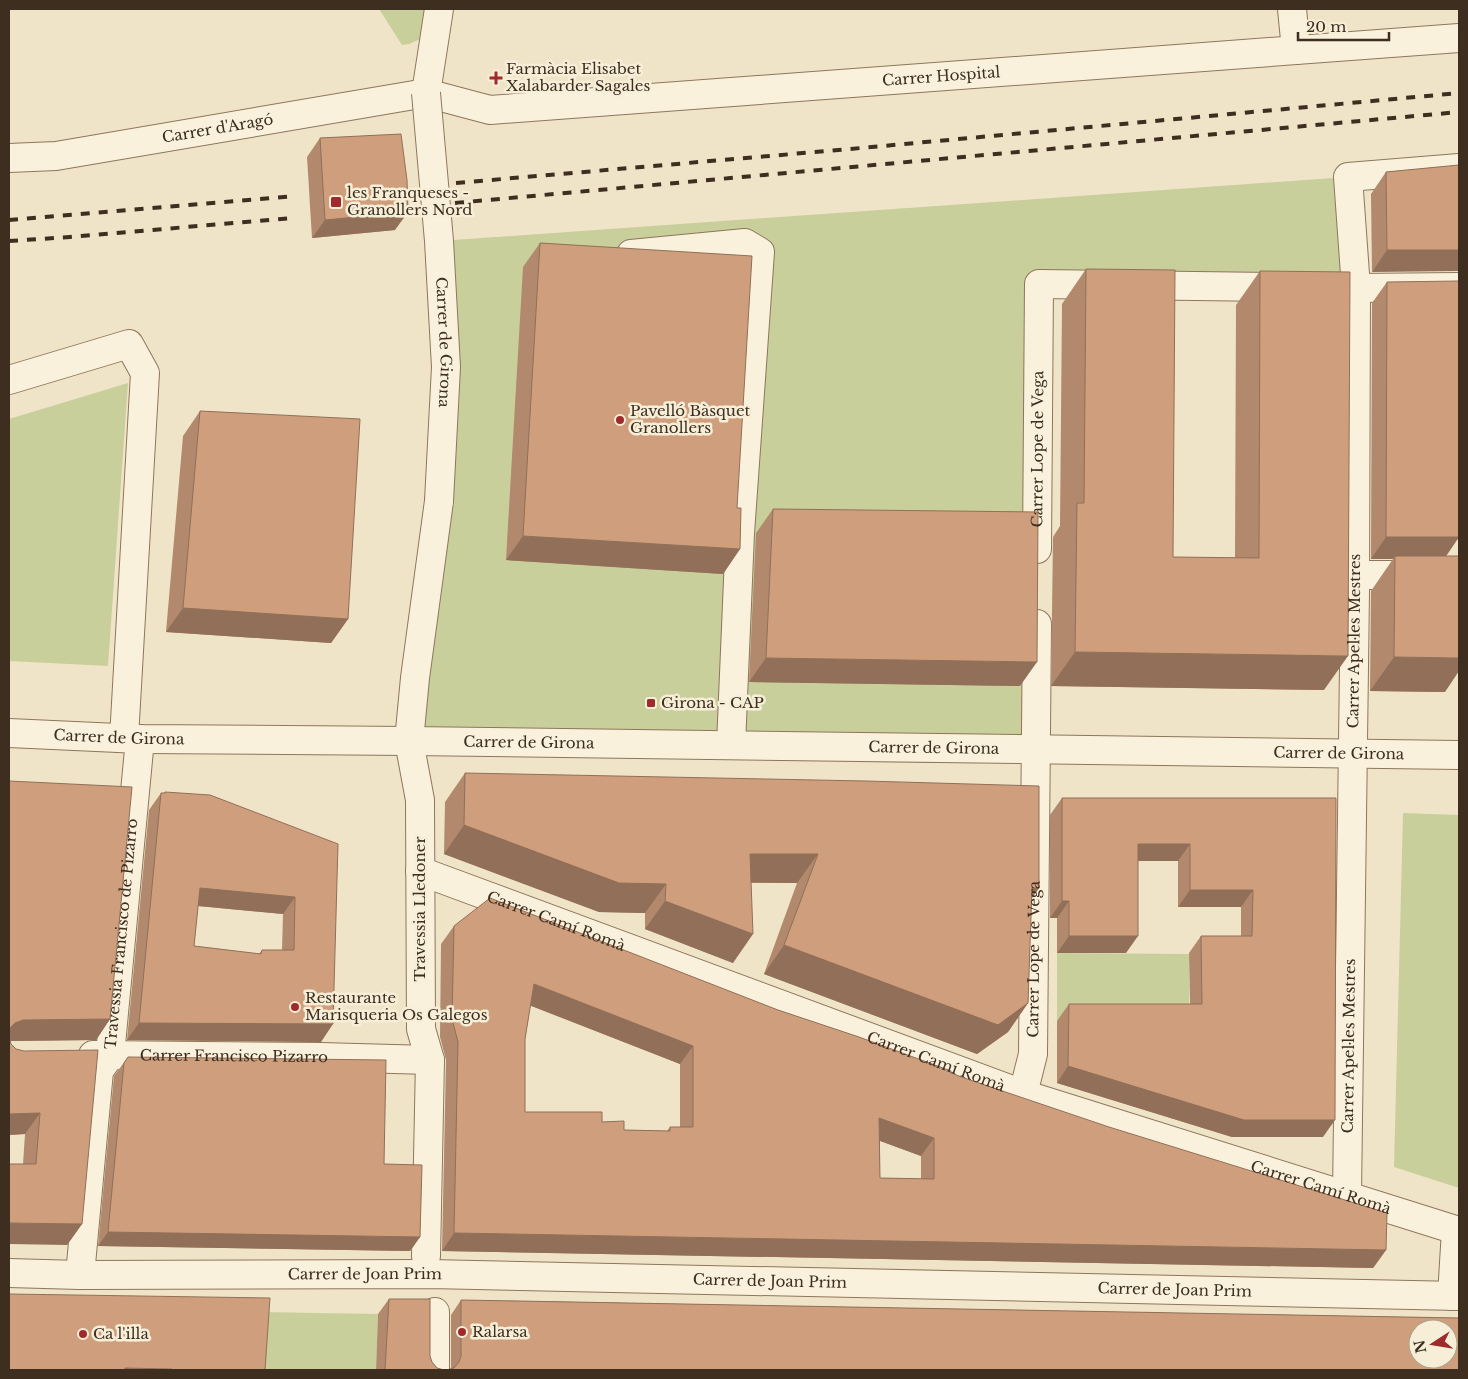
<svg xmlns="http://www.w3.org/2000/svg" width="1468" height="1379" font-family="'Libre Baskerville',serif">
  <rect width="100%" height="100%" fill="#f0e4c8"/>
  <g fill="#c9cf9b">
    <path d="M379,9H432L425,37L409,44L402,45Z"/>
    <path d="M1348,177L1356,288L1039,284L1036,748L409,741L439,501V241Z"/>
    <path d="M128,383L108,666L9,661V419Z"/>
    <path d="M1403,813L1459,815V1188L1394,1167Z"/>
    <path d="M1057,953L1189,954V1021H1057Z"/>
    <path d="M260,1312L378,1314L376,1370H255Z"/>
  </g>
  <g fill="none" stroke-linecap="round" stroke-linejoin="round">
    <defs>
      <g id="minor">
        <path d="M1292,9L1296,50"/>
        <path d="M426,93L439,9"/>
        <path id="s1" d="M9,158L56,156L426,93L490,110L1459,38"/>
        <path d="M631,254L745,243L760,252L740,533L731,745"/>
        <path d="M9,380L129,344L145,373L124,738"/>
        <path id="s2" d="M1037,549L1039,284L1356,288L1459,287"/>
        <path d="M1354,575H1459"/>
        <path id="s3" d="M9,733L140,739L409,741L1459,755"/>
        <path id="s4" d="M420,871L1023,1094L1459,1231"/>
        <path id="s5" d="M93,1055L321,1057L430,1060"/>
        <path id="s6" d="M1023,1094L1033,1054L1037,624"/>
        <path id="s7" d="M1347,1195L1355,591L1356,288L1348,177L1459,168"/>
        <path d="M426,1256L430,1060L421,1029L420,800L409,741L415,678L439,501"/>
        <path id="s8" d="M9,1273L80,1275L430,1274L1459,1296"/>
        <path id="s9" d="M80,1275L99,1071L110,1055L140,739"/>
        <path d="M1452,1296L1456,1230"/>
        <path d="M435,1370V1312"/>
      </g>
    </defs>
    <use href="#minor" stroke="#8d765c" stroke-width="30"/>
    <use href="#minor" stroke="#faf1dc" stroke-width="28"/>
    <g stroke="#3d2e20" stroke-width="4" stroke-dasharray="9 9" stroke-linecap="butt">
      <path d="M456,183L850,149L1459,93"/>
      <path d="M455,203L1459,112"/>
      <path d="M9,220L295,196"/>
      <path d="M9,241L70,237L292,218"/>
    </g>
    <defs>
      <g id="minor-bridge">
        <path id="s10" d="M426,93L439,241L446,367L439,501"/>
      </g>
    </defs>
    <use href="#minor-bridge" stroke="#8d765c" stroke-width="30" stroke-linecap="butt"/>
    <use href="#minor-bridge" stroke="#faf1dc" stroke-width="28"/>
  </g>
  <g fill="#b2896c" fill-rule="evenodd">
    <path d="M320,138L395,230L312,238L307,157Z"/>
    <path d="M1459,165L1372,272L1371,194L1386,172Z"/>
    <path d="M540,243L737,508L740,549L723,574L506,560L523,267Z"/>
    <path d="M1086,269L1173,557L1235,558L1236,305L1260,271L1324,690L1051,686L1053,537L1060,526L1062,304Z"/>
    <path d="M1387,282L1459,537L1446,556L1445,692L1370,691L1371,591L1393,559H1371L1372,303Z"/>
    <path d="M200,411L348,619L331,643L166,632L183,436Z"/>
    <path d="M773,509L1020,686L749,682L756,533Z"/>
    <path d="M465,773L1039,888L1031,899L1028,1003L1008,1032L977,1054L764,974L797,883H751L733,963L645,929V913L599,912L444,854L445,802Z"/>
    <path d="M9,781L110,1019L96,1040L10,1041L11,1044L16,1049L82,1224L67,1245L23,1164L25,1134L9,1135Z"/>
    <path d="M165,792L338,844L321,1042L127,1040L149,810L161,793H164ZM198,906L283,914L282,950H262L259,954L194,946Z"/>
    <path d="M1062,798H1336L1323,1137H1232L1057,1083V1021L1069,1004H1190L1189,953L1201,936H1241V907H1178V861H1138L1126,953H1057V918H1050V815Z"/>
    <path d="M454,926L778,1010L951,1073L1386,1250L1373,1268L442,1251L446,1060L440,1037L441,944ZM530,1005L680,1064V1127H670L667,1131L624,1130L602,1122L525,1112V1039ZM880,1141L921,1156V1179L880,1178Z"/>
    <path d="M128,1057L384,1164L420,1237L410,1251L98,1246L114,1076Z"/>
    <path d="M389,1299L430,1356L432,1362L437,1368L444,1370H376L378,1314Z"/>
    <path d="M461,1300L1459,1318L451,1369V1315Z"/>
  </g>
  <g fill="#916f58">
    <path d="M408,212L395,230L312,238L325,220Z"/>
    <path d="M1387,250H1459V271L1372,272Z"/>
    <path d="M523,536L740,549L723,574L506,560Z"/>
    <path d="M1386,537H1459L1444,559L1395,556L1393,559H1371Z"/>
    <path d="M183,608L348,619L331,643L166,632Z"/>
    <path d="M1075,652L1348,656L1324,690L1051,686Z"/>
    <path d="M1394,657L1459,658V671L1445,692L1370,691Z"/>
    <path d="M766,658L1037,662L1020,686L749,682Z"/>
    <path d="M464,825L666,884L645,913L599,912L444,854Z"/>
    <path d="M1138,844H1190L1178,861H1126Z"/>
    <path d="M750,854H818L797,883L730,882Z"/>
    <path d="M200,888L295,897L283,914L188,905Z"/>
    <path d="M1032,888H1039L1018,917Z"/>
    <path d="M1190,890H1253L1241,907H1178Z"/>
    <path d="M665,901L753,934L733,963L645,929Z"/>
    <path d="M1062,901H1069L1057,918H1050Z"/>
    <path d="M1069,936H1138L1126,953H1057Z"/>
    <path d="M784,945L1028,1003L1008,1032L977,1054L764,974Z"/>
    <path d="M534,984L693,1046L680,1064L521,1002Z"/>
    <path d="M110,1019L96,1040L9,1041V1030L15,1023L23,1020Z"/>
    <path d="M139,1023L333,1024L321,1042L127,1040Z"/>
    <path d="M1068,1066L1335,1120L1323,1137H1232L1057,1083Z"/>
    <path d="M40,1113L25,1134L9,1135V1114Z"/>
    <path d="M879,1118L934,1138L921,1156L867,1136Z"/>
    <path d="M9,1223L82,1224L67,1245L9,1244Z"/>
    <path d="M108,1232L420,1237L410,1251L98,1246Z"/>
    <path d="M454,1233L1386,1250L1373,1268L442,1251Z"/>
    <path d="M125,1368L172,1369L171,1370H123Z"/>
  </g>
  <g fill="#cf9f7d" stroke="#916f58" fill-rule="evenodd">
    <path d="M401,134L407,180L408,212L325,220L320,138Z"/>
    <path d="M1459,165V250H1387L1386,172Z"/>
    <path d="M540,243L752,256L737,508H741L740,549L523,536Z"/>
    <path d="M1086,269L1175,270L1173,557L1259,558L1260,271L1350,272L1348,656L1075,652L1077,503H1084Z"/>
    <path d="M1459,281V537H1386L1387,282Z"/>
    <path d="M200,411L360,419L348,619L183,608Z"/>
    <path d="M773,509L1038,512L1037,662L766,658Z"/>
    <path d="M1395,556H1459V658L1394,657Z"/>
    <path d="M465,773L866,781L1039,786V888H1032L1028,1003L998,1025L784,945L818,854H750L753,934L665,901L666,884L619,883L464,825Z"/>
    <path d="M9,781L132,787L110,1019L23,1020L15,1023L10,1028L9,1034Z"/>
    <path d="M165,792L210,795L338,844L333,1024L139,1023L161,793H165ZM200,888L295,897L294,950H262L261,954L194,946Z"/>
    <path d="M1062,798H1336L1335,1120H1244L1068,1066L1069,1004H1202L1201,936H1252L1253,890H1190V844H1138V936H1069V901H1062Z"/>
    <path d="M490,898L778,1010L859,1037L951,1071V1073L967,1079L1109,1127L1387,1213L1386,1250L454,1233L458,1042L452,1019L454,926ZM534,984L693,1046V1127H670V1131L624,1130V1121L602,1122V1112H525V1039ZM879,1118L934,1138V1179L880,1178Z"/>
    <path d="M9,1037L11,1044L16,1049L24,1051L98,1050L82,1224L9,1223V1164H36L40,1113L9,1114Z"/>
    <path d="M128,1057L386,1060L384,1164L422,1165L420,1237L108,1232L124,1063Z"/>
    <path d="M9,1294L270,1298L265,1370H172V1369L125,1368V1370H9Z"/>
    <path d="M389,1299H430V1356L432,1362L437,1368L444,1370H385Z"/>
    <path d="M461,1300L1459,1318V1370H446L454,1368L459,1362L461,1356ZM1418,1329H1448V1359H1418Z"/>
  </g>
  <g fill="#9e2a2b" stroke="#f7eed8" stroke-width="2">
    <path d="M493.5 70.5h5v5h5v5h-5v5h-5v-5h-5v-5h5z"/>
    <rect x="330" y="196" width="12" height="12" rx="2.5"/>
    <circle cx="620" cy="420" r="5"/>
    <rect x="646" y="698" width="10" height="10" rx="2.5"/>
    <circle cx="295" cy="1007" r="5"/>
    <circle cx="462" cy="1332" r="5"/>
    <circle cx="83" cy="1334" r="5"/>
  </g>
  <g text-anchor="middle" stroke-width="5" stroke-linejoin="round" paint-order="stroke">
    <g font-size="15" fill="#3d2e20" stroke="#f7eed8" text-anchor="start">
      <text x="506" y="74">Farmàcia Elisabet<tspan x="506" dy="17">Xalabarder Sagales</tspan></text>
      <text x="347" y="198">les Franqueses -<tspan x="347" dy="17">Granollers Nord</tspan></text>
      <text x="630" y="416">Pavelló Bàsquet<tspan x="630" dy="17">Granollers</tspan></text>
      <text x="661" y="708">Girona - CAP</text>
      <text x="305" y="1003">Restaurante<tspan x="305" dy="17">Marisqueria Os Galegos</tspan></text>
      <text x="472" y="1337">Ralarsa</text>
      <text x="93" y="1339">Ca l'illa</text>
    </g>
    <g font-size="15" fill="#3d2e20" stroke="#f7eed8">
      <text dy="5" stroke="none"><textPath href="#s1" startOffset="941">Carrer Hospital</textPath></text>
      <text dy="5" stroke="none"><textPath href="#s1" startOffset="211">Carrer d'Aragó</textPath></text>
      <text dy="5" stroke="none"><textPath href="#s10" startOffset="250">Carrer de Girona</textPath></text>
      <text dy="5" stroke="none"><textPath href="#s2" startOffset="100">Carrer Lope de Vega</textPath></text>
      <text dy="5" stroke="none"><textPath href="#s7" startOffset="554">Carrer Apel·les Mestres</textPath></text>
      <text dy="5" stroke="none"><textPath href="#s3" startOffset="110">Carrer de Girona</textPath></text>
      <text dy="5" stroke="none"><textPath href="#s3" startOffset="520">Carrer de Girona</textPath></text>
      <text dy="5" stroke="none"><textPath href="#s3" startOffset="925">Carrer de Girona</textPath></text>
      <text dy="5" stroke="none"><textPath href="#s3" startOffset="1330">Carrer de Girona</textPath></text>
      <text transform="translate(420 909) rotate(-90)" y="5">Travessia Lledoner</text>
      <text dy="5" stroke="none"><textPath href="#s4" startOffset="145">Carrer Camí Romà</textPath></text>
      <text dy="5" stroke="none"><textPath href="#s9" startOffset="346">Travessia Francisco de Pizarro</textPath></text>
      <text dy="5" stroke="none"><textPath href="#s6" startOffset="136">Carrer Lope de Vega</textPath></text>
      <text dy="5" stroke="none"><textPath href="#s7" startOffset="149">Carrer Apel·les Mestres</textPath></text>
      <text dy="5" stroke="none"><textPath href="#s5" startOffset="141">Carrer Francisco Pizarro</textPath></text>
      <text dy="5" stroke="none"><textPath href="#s4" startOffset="550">Carrer Camí Romà</textPath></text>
      <text dy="5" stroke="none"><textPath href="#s4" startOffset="955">Carrer Camí Romà</textPath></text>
      <text dy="5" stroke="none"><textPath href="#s8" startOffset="356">Carrer de Joan Prim</textPath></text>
      <text dy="5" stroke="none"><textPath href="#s8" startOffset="761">Carrer de Joan Prim</textPath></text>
      <text dy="5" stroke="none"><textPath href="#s8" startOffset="1166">Carrer de Joan Prim</textPath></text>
    </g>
  </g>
  <rect width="1468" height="1379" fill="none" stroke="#3d2e20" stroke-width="20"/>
  <g transform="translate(1433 1344) rotate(258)"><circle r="24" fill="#f7eed8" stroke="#ada18e"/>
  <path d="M0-4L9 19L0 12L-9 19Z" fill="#9e2a2b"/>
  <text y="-8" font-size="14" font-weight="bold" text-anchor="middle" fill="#3d2e20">N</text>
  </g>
  <path d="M1298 32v8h91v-8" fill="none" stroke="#3d2e20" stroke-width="2.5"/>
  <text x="1306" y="32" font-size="15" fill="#3d2e20" stroke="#f7eed8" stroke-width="4" paint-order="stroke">20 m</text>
</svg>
